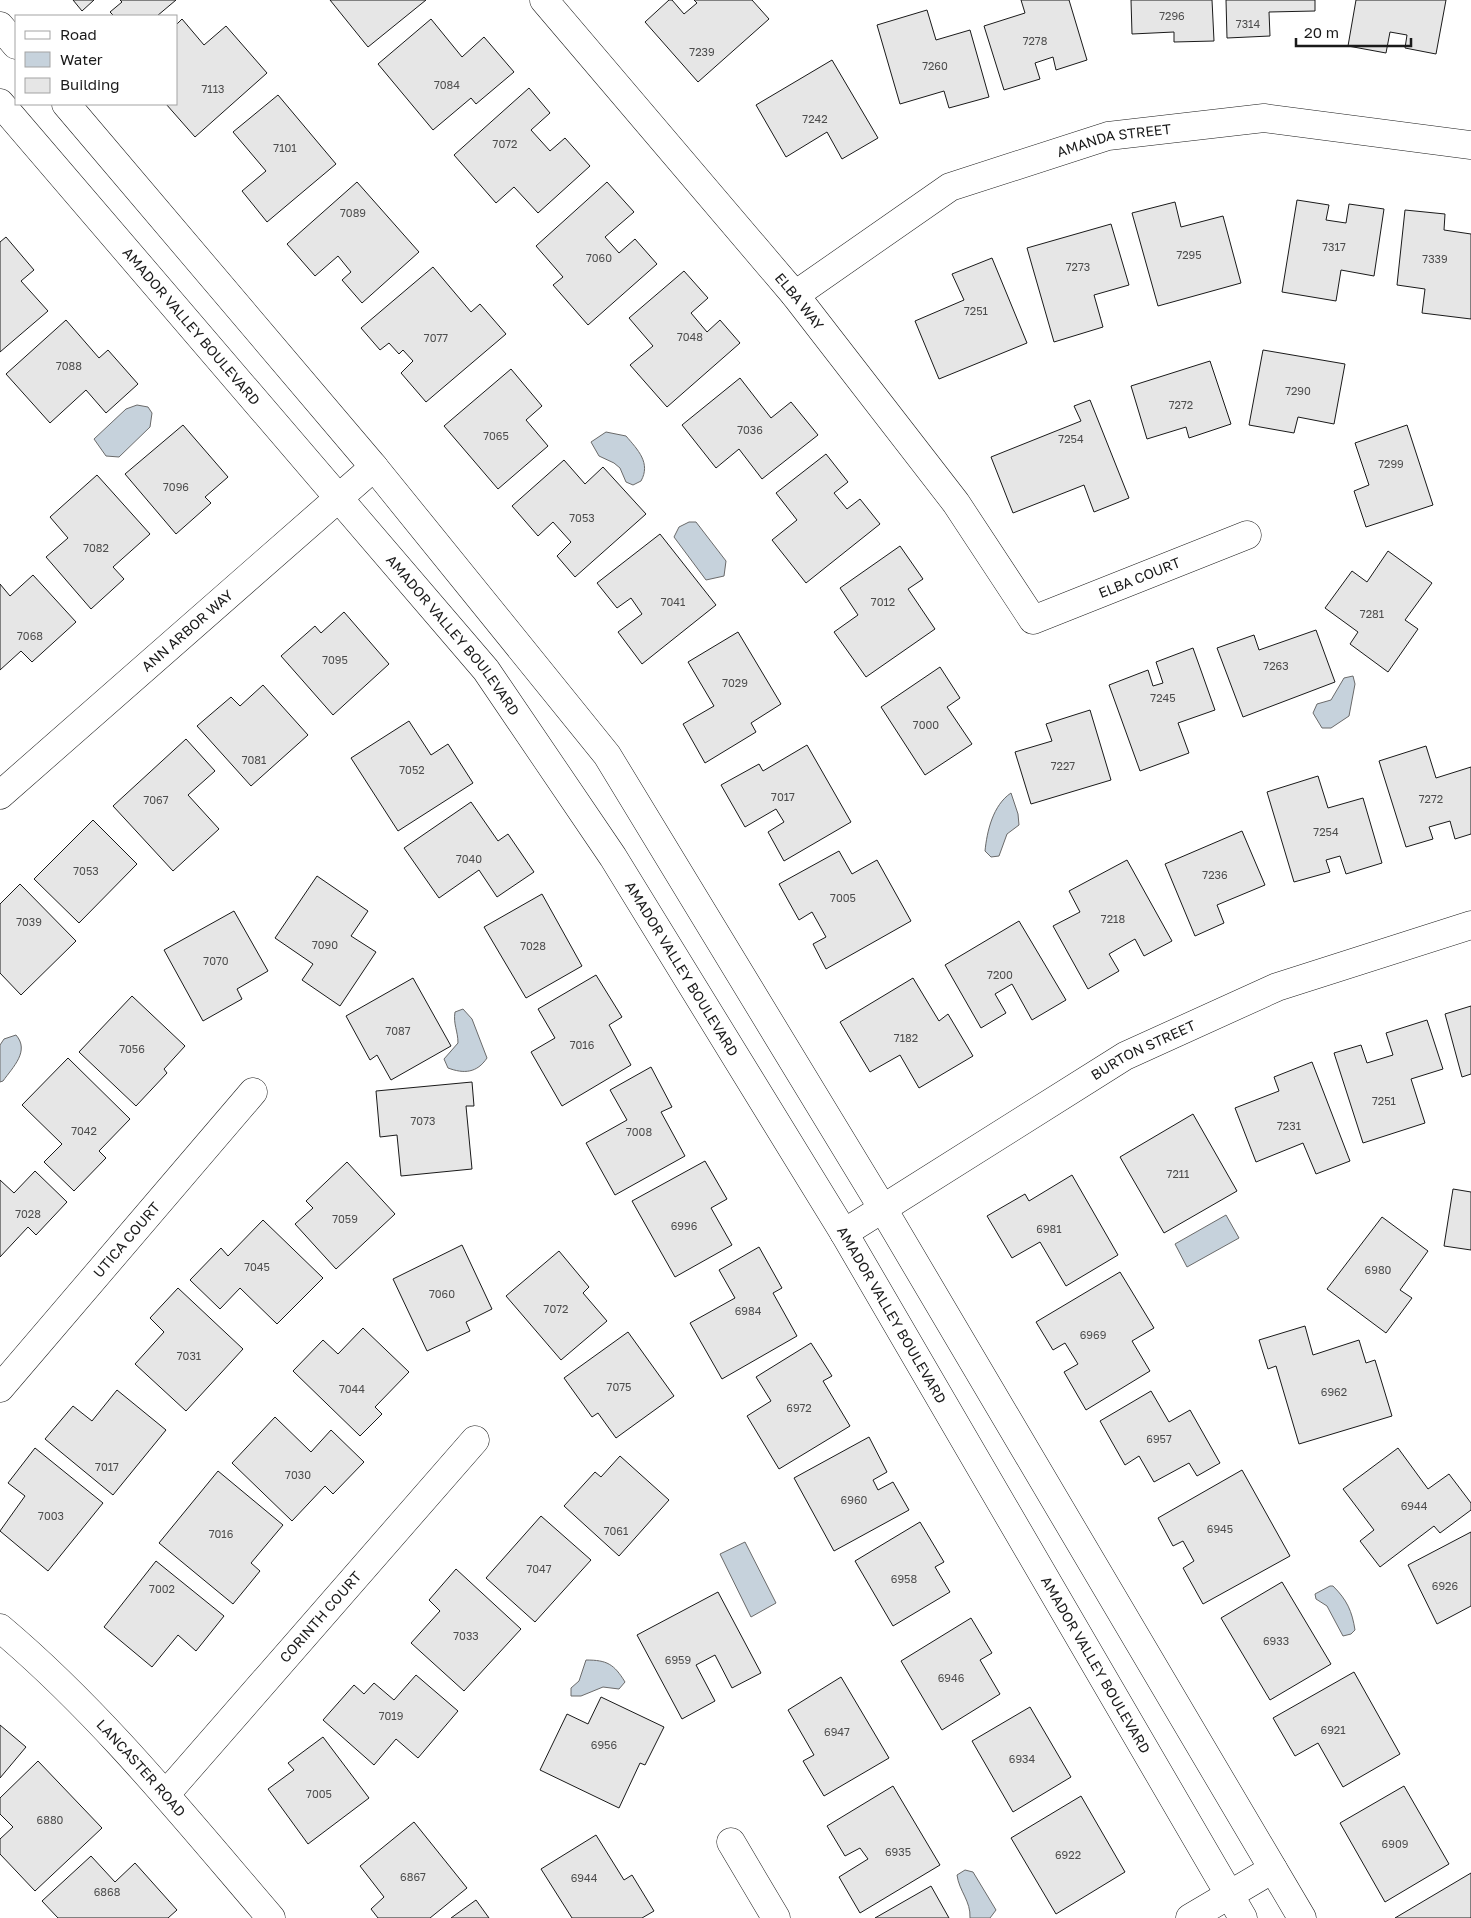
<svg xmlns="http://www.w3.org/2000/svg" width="1471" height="1918" font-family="'Golos Text',sans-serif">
  <rect width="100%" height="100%" fill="#fff"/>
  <g fill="#c6d2dc" stroke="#6a6a6a">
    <path d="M137,405L148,407L152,413L150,427L119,457L106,456L94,439L126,409Z"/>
    <path d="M606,432L626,436C638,450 651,463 641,481L633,485L626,482L620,468L614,463L599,456L591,442Z"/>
    <path d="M689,522H696L726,561L724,576L706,580L674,537L679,527Z"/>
    <path d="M1353,676L1355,684L1349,716L1331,728H1322L1313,713L1317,704L1331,700L1344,678Z"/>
    <path d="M1011,793L1018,814L1019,825L1007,834L999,856L991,857L985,851C987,831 993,805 1011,793Z"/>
    <path d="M463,1009L472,1019L487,1058C477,1073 464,1074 448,1068L444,1059L458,1043C458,1031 453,1024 455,1012Z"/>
    <path d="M16,1035C30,1051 13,1067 3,1081L0,1082V1045L4,1039Z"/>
    <path d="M1226,1215L1239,1238L1187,1267L1175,1244Z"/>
    <path d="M745,1542L776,1603L751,1617L720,1554Z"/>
    <path d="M1330,1586H1333C1347,1600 1352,1611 1355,1630L1351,1634L1343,1636L1327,1606L1316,1599L1315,1594Z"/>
    <path d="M586,1660C607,1660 614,1664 625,1682L619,1689L603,1687L581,1696H571V1688L579,1681Z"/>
    <path d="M965,1870L973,1872L996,1910L990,1918H970C971,1901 959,1891 957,1875Z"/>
  </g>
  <g fill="#e6e6e6" stroke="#1a1a1a">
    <path d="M73,0H94L82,11Z"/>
    <path d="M120,0H176L157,16H114L110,12L122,2Z"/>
    <path d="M330,0H426L368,47Z"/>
    <path d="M669,0H672L684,14L697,3L694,0H752L769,19L698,82L645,22Z"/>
    <path d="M1021,0H1069L1087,60L1056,70L1053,57L1035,63L1040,79L1004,90L984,26L1025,13Z"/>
    <path d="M1131,0H1212L1214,41L1174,42V32L1132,34Z"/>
    <path d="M1226,0H1315V11L1269,12L1270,36L1227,38Z"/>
    <path d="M1356,0H1446L1436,54L1405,48L1407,35L1390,32L1386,53L1348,46Z"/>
    <path d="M927,10L936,40L970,30L989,97L949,108L944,91L900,104L877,25Z"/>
    <path d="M182,19L204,45L226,26L267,73L195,137L166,104H176V25Z"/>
    <path d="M431,19L462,57L484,37L514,72L476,104L471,98L433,130L378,64Z"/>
    <path d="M832,60L878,138L842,159L827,132L786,157L756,105Z"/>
    <path d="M529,88L550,113L531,130L550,151L565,138L590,166L538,213L514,187L496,203L454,155Z"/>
    <path d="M278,95L336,164L267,222L242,191L266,171L233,132Z"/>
    <path d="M357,182L419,252L362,303L342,280L351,272L338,256L315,276L287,244Z"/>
    <path d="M607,182L634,212L605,237L619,253L635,239L657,264L588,325L553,285L563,277L536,246Z"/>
    <path d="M1297,200L1329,205L1326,220L1346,223L1349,204L1384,209L1374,276L1341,270L1336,301L1282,292Z"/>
    <path d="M1175,202L1181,227L1223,216L1241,283L1158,306L1132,213Z"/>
    <path d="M1405,210L1445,214L1444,230L1471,234V319L1422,313L1425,289L1397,285Z"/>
    <path d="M1111,224L1129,285L1094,295L1103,327L1054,342L1027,248Z"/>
    <path d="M6,237L34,270L21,281L48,311L0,352V242Z"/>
    <path d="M992,258L1027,343L939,379L915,321L964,300L952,274Z"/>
    <path d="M433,267L471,312L480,304L506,334L426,402L401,373L413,361L403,350L399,354L389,343L380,350L361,328Z"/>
    <path d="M684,271L708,298L691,313L707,332L720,320L740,343L667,407L630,365L653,346L629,318Z"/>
    <path d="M66,320L99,358L108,350L138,384L106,413L86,390L50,423L6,374Z"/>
    <path d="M1263,350L1345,364L1334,424L1298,417L1294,433L1249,425Z"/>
    <path d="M1210,361L1231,424L1189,438L1186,427L1147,439L1131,386Z"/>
    <path d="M511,369L542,406L526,420L548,446L498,489L444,426Z"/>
    <path d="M740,378L771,418L791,402L818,435L762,479L739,449L716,468L682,425Z"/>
    <path d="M1090,400L1129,498L1094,512L1084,485L1013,513L991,457L1081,421L1074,406Z"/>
    <path d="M183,425L228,477L205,497L211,503L176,534L125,474Z"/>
    <path d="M1407,425L1433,505L1366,527L1354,491L1369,485L1355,443Z"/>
    <path d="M826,454L848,482L834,493L847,509L860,499L880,524L806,583L772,540L797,520L776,493Z"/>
    <path d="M564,460L585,484L603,467L646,514L575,577L557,556L571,542L553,522L538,536L512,506Z"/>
    <path d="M97,475L150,534L113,567L124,579L91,609L46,557L68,538L50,517Z"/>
    <path d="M660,534L716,605L642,664L618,632L642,614L631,598L617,608L597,583Z"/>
    <path d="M900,546L923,579L908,589L935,629L866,677L834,632L858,615L840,588Z"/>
    <path d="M1388,551L1432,583L1405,620L1418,629L1388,672L1350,644L1358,632L1325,608L1352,571L1367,582Z"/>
    <path d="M33,575L76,622L32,662L21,651L0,670V584L10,596Z"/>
    <path d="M344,612L389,664L333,715L281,656L315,626L321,633Z"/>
    <path d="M1316,630L1335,682L1243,717L1217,648L1254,635L1259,650Z"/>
    <path d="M738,632L781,704L751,723L756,732L705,763L683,724L714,706L688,662Z"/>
    <path d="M1193,648L1215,710L1178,723L1189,753L1140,771L1109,685L1148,670L1153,686L1163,683L1156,662Z"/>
    <path d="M940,667L960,698L947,707L972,744L925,775L881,707Z"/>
    <path d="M263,685L308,735L251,786L197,726L231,697L240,706Z"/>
    <path d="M1090,710L1111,780L1031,804L1015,752L1052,741L1046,724Z"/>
    <path d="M409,721L431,755L448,744L473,783L398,831L351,758Z"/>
    <path d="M186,739L215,771L188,795L219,829L173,871L113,806Z"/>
    <path d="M807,745L851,822L784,861L768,832L784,822L776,809L745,827L721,785L759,764L763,771Z"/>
    <path d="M1426,746L1436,778L1471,767V834L1455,839L1450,821L1429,827L1433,839L1406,847L1379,761Z"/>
    <path d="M1318,776L1328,808L1363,798L1382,863L1346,874L1340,856L1326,860L1330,872L1294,882L1267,792Z"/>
    <path d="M471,802L498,841L508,834L534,872L497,897L479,870L439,898L404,848Z"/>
    <path d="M93,820L137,864L79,923L34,879Z"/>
    <path d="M1242,831L1265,885L1217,905L1224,923L1195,936L1165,864Z"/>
    <path d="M839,851L852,874L877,860L911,921L826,969L813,944L826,937L812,912L799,920L779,884Z"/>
    <path d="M1127,860L1172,941L1144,956L1135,939L1109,954L1119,971L1088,989L1053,926L1080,912L1069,891Z"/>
    <path d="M317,876L368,911L351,936L376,952L340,1006L302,980L313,964L275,938Z"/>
    <path d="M20,884L76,941L21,995L0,973V904Z"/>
    <path d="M542,894L582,966L526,998L484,927Z"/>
    <path d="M234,911L268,971L237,989L242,999L203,1021L164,950Z"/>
    <path d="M1019,921L1066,1000L1032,1020L1012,984L995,994L1006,1013L981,1028L945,965Z"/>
    <path d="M596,975L622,1017L609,1025L631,1065L562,1106L531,1052L555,1038L538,1009Z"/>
    <path d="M413,978L451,1046L391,1080L377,1055L370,1060L346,1016Z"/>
    <path d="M913,978L939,1021L948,1014L973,1056L919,1088L900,1055L870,1072L840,1022Z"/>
    <path d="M132,996L185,1046L164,1069L167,1073L136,1106L79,1052Z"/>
    <path d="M1471,1006V1074L1462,1077L1445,1014Z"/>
    <path d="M1427,1020L1443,1069L1411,1079L1425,1123L1363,1143L1334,1053L1361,1045L1367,1063L1393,1055L1386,1033Z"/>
    <path d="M68,1058L130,1119L99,1151L106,1158L74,1191L44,1162L62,1144L22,1105Z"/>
    <path d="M1312,1062L1350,1161L1316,1174L1303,1143L1256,1162L1235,1108L1279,1091L1274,1077Z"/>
    <path d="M651,1067L672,1107L661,1112L685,1156L615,1195L586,1143L627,1120L610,1090Z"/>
    <path d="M472,1082L474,1106H466L472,1169L401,1176L397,1135L380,1137L376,1091Z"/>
    <path d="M1193,1114L1237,1191L1164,1233L1120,1157Z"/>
    <path d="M705,1161L727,1199L711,1208L732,1245L675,1277L632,1201Z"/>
    <path d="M347,1162L395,1214L336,1269L295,1224L313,1208L306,1201Z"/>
    <path d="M35,1171L67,1202L36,1235L28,1227L0,1257V1180L14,1193Z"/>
    <path d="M1072,1175L1118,1255L1066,1286L1040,1242L1012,1258L987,1216L1025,1194L1029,1201Z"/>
    <path d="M1453,1189L1471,1192V1250L1444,1246Z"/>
    <path d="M1382,1217L1428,1251L1400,1290L1412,1298L1386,1333L1327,1289Z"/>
    <path d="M263,1220L323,1278L277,1324L240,1288L220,1309L190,1280L221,1248L228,1256Z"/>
    <path d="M462,1245L492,1309L466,1322L470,1331L427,1351L393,1279Z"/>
    <path d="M759,1247L782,1288L773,1293L797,1336L722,1379L690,1323L735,1298L719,1270Z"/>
    <path d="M559,1251L589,1287L583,1293L607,1321L561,1360L506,1296Z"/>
    <path d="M1120,1272L1154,1328L1132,1341L1150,1371L1086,1410L1064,1372L1078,1364L1065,1343L1053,1350L1036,1322Z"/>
    <path d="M178,1288L243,1349L186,1411L135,1364L164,1332L150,1318Z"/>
    <path d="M1305,1326L1313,1355L1359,1340L1366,1363L1375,1360L1392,1416L1299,1444L1276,1366L1268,1369L1259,1340Z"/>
    <path d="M363,1328L409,1372L375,1407L382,1414L360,1436L293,1371L323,1340L338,1354Z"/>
    <path d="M628,1332L674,1396L616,1438L598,1413L592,1417L564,1378Z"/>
    <path d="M811,1343L832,1376L823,1381L850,1426L779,1469L747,1416L771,1401L756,1377Z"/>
    <path d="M117,1390L166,1430L113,1495L45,1439L73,1406L92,1421Z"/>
    <path d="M1151,1391L1169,1422L1190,1410L1220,1463L1197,1476L1189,1463L1154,1482L1139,1456L1125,1465L1100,1421Z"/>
    <path d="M275,1417L311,1452L331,1430L364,1462L333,1494L325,1486L292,1521L232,1463Z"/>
    <path d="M869,1437L887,1472L873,1480L878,1490L893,1482L909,1510L834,1551L794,1478Z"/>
    <path d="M35,1448L103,1503L48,1571L0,1531L25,1496L8,1483Z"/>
    <path d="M1398,1448L1428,1489L1449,1474L1471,1503V1510L1440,1533L1434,1526L1380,1567L1360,1541L1374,1530L1343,1489Z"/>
    <path d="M620,1456L669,1500L619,1556L564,1506L595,1472L601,1477Z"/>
    <path d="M1242,1470L1290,1556L1203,1604L1183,1568L1194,1561L1183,1541L1173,1546L1158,1518Z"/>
    <path d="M218,1471L283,1525L251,1563L260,1571L233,1604L159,1543Z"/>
    <path d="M541,1516L591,1560L535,1622L486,1578Z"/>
    <path d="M920,1522L944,1562L935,1567L950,1592L893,1626L855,1561Z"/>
    <path d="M1471,1532V1606L1437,1624L1408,1565Z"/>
    <path d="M156,1561L224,1616L196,1651L178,1635L152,1667L104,1627Z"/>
    <path d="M456,1569L521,1629L464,1691L411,1643L440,1611L429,1600Z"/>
    <path d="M1282,1582L1331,1664L1270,1700L1221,1618Z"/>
    <path d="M718,1592L761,1673L732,1688L715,1655L696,1665L715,1701L682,1719L637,1635Z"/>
    <path d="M971,1618L992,1653L980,1660L1000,1694L942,1730L901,1661Z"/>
    <path d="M1354,1672L1400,1754L1343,1787L1318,1743L1295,1756L1273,1718Z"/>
    <path d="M416,1675L458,1711L418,1758L396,1739L374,1765L323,1720L354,1685L364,1694L374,1683L394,1700Z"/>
    <path d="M841,1677L889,1758L824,1796L803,1761L814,1755L788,1710Z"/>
    <path d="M601,1697L664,1727L645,1765L640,1763L619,1808L540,1770L567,1714L588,1724Z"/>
    <path d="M1030,1707L1071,1777L1013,1812L972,1741Z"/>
    <path d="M0,1725L26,1747L0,1778Z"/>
    <path d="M323,1737L369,1798L308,1844L268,1789L294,1770L288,1763Z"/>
    <path d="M38,1761L102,1828L35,1891L0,1854V1839L13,1827L0,1814V1798Z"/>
    <path d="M893,1786L940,1865L860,1913L839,1877L868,1859L860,1848L845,1856L827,1826Z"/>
    <path d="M1404,1786L1449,1864L1385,1902L1340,1823Z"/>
    <path d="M1081,1796L1125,1872L1056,1914L1011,1838Z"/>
    <path d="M414,1822L467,1888L430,1918H378L371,1909L384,1897L360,1866Z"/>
    <path d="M596,1835L624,1880L632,1875L654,1911L642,1918H572L541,1869Z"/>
    <path d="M91,1856L115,1882L135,1863L177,1910L168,1918H58L42,1901Z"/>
    <path d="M1471,1873V1918H1395Z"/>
    <path d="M931,1886L949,1918H875Z"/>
    <path d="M476,1900L489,1918H451Z"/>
  </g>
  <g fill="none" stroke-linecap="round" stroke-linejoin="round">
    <defs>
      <g id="minor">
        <path id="s1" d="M544,0L795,295L956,503L1033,620L1247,535"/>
        <path d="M0,26L16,45"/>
        <path id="s2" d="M0,103L486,670L613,857L844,1233L1243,1918"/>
        <path d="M66,104L374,467L607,755L883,1209L1302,1918"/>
        <path id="s3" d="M795,295L950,187L1108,136L1264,118L1471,145"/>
        <path id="s4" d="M0,795L374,467"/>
        <path id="s5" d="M844,1233L1125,1056L1277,987L1471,925"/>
        <path id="s6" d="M0,1388L253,1092"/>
        <path id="s7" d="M0,1628C100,1712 186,1819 271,1918"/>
        <path id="s8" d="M166,1794L475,1440"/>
        <path d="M731,1842L776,1918"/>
        <path d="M1190,1918L1273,1869"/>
      </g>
    </defs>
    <use href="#minor" stroke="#1a1a1a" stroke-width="29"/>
    <use href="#minor" stroke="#fff" stroke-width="28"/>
  </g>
  <g text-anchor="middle" stroke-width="4" stroke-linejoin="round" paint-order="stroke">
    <g font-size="11" fill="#4d4d4d">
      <text x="1172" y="20">7296</text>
      <text x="1248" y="28">7314</text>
      <text x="1035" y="45">7278</text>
      <text x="702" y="56">7239</text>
      <text x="935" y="70">7260</text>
      <text x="447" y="89">7084</text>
      <text x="213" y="93">7113</text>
      <text x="815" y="123">7242</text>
      <text x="505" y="148">7072</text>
      <text x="285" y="152">7101</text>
      <text x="353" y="217">7089</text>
      <text x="1334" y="251">7317</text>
      <text x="1189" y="259">7295</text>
      <text x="599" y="262">7060</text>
      <text x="1435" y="263">7339</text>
      <text x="1078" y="271">7273</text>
      <text x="976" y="315">7251</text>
      <text x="690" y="341">7048</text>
      <text x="436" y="342">7077</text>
      <text x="69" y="370">7088</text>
      <text x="1298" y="395">7290</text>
      <text x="1181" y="409">7272</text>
      <text x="750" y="434">7036</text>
      <text x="496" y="440">7065</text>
      <text x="1071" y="443">7254</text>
      <text x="1391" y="468">7299</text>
      <text x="176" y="491">7096</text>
      <text x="582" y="522">7053</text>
      <text x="96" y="552">7082</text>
      <text x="673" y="606">7041</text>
      <text x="883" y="606">7012</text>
      <text x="1372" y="618">7281</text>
      <text x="30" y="640">7068</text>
      <text x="335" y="664">7095</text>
      <text x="1276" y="670">7263</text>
      <text x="735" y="687">7029</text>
      <text x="1163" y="702">7245</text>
      <text x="926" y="729">7000</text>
      <text x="254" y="764">7081</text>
      <text x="1063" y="770">7227</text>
      <text x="412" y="774">7052</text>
      <text x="783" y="801">7017</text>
      <text x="1431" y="803">7272</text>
      <text x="156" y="804">7067</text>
      <text x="1326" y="836">7254</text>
      <text x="469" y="863">7040</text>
      <text x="86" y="875">7053</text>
      <text x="1215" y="879">7236</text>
      <text x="843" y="902">7005</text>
      <text x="1113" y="923">7218</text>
      <text x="29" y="926">7039</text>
      <text x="325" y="949">7090</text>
      <text x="533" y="950">7028</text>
      <text x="216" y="965">7070</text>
      <text x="1000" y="979">7200</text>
      <text x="398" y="1035">7087</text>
      <text x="906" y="1042">7182</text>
      <text x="582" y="1049">7016</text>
      <text x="132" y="1053">7056</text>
      <text x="1384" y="1105">7251</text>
      <text x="423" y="1125">7073</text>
      <text x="1289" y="1130">7231</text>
      <text x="84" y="1135">7042</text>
      <text x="639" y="1136">7008</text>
      <text x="1178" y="1178">7211</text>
      <text x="28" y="1218">7028</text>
      <text x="345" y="1223">7059</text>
      <text x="684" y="1230">6996</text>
      <text x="1049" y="1233">6981</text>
      <text x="257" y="1271">7045</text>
      <text x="1378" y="1274">6980</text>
      <text x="442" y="1298">7060</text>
      <text x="556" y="1313">7072</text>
      <text x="748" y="1315">6984</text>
      <text x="1093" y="1339">6969</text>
      <text x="189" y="1360">7031</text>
      <text x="619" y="1391">7075</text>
      <text x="352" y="1393">7044</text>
      <text x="1334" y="1396">6962</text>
      <text x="799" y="1412">6972</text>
      <text x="1159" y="1443">6957</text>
      <text x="107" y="1471">7017</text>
      <text x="298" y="1479">7030</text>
      <text x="854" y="1504">6960</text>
      <text x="1414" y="1510">6944</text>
      <text x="51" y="1520">7003</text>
      <text x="1220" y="1533">6945</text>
      <text x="616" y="1535">7061</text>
      <text x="221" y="1538">7016</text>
      <text x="539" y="1573">7047</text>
      <text x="904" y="1583">6958</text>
      <text x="1445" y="1590">6926</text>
      <text x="162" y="1593">7002</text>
      <text x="466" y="1640">7033</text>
      <text x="1276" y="1645">6933</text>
      <text x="678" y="1664">6959</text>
      <text x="951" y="1682">6946</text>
      <text x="391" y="1720">7019</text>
      <text x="1333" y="1734">6921</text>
      <text x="837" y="1736">6947</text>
      <text x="604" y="1749">6956</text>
      <text x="1022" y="1763">6934</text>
      <text x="319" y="1798">7005</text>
      <text x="50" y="1824">6880</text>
      <text x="1395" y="1848">6909</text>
      <text x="898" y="1856">6935</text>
      <text x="1068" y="1859">6922</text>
      <text x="413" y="1881">6867</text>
      <text x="584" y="1882">6944</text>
      <text x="107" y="1896">6868</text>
    </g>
    <g font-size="14" fill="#1a1a1a" stroke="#fff">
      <text dy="5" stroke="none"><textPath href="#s3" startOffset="360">AMANDA STREET</textPath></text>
      <text dy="5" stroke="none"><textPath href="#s1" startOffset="395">ELBA WAY</textPath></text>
      <text dy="5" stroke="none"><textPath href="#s2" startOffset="294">AMADOR VALLEY BOULEVARD</textPath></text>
      <text dy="5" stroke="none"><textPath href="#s1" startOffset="905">ELBA COURT</textPath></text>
      <text dy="5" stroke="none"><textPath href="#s4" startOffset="249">ANN ARBOR WAY</textPath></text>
      <text dy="5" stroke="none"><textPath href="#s2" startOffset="699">AMADOR VALLEY BOULEVARD</textPath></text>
      <text dy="5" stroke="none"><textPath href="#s2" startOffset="1104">AMADOR VALLEY BOULEVARD</textPath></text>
      <text dy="5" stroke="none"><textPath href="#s5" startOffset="351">BURTON STREET</textPath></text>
      <text dy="5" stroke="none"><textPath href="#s6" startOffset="195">UTICA COURT</textPath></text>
      <text dy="5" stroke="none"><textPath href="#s2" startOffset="1509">AMADOR VALLEY BOULEVARD</textPath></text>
      <text dy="5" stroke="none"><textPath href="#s8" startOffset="235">CORINTH COURT</textPath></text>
      <text dy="5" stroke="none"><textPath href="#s2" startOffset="1914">AMADOR VALLEY BOULEVARD</textPath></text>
      <text dy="5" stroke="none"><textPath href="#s7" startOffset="199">LANCASTER ROAD</textPath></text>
    </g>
  </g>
  <rect x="15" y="15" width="162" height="90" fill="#ffffff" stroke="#a3a3a3"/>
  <rect x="25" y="31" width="25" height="8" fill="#ffffff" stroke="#a3a3a3"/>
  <text x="60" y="40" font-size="15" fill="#1a1a1a">Road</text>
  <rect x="25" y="52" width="25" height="15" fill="#c6d2dc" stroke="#a3a3a3"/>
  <text x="60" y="65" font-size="15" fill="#1a1a1a">Water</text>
  <rect x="25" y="78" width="25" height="15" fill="#e6e6e6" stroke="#a3a3a3"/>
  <text x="60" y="90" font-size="15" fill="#1a1a1a">Building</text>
  <path d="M1296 38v8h115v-8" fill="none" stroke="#1a1a1a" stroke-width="2.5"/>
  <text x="1304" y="38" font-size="15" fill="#1a1a1a" stroke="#ffffff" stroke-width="4" paint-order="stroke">20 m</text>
</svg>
